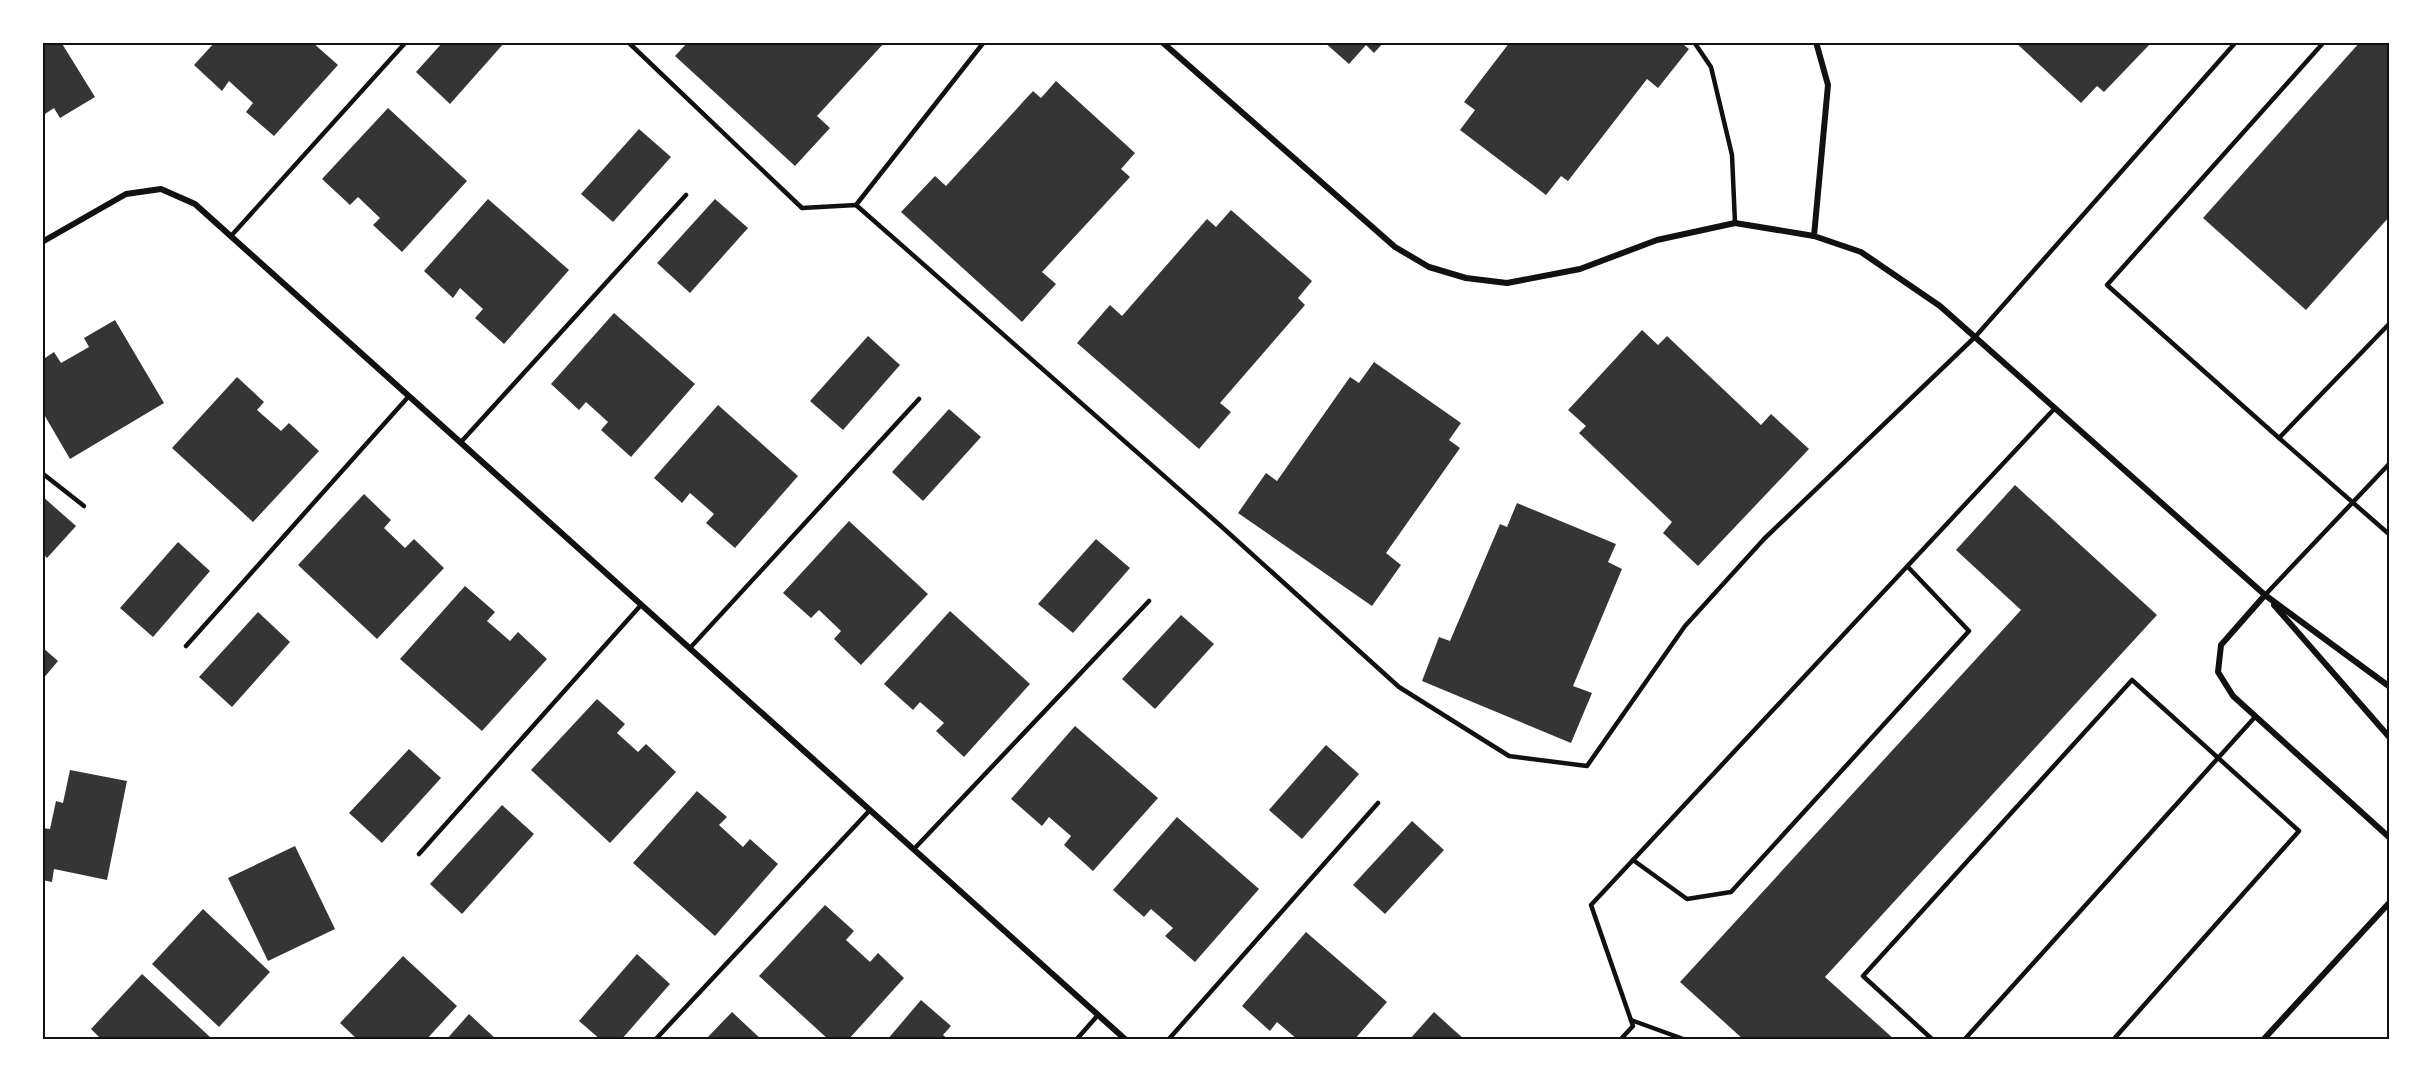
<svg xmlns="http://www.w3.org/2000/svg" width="2432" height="1082" font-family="'Fira Sans Condensed',sans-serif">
  <rect width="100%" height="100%" fill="#fff"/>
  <g fill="#353535">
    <path d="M42,42H61L95,97L60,118L54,108L42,116Z"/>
    <path d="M215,42H312L338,65L274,136L246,112L253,103L229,81L222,91L194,65Z"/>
    <path d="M443,42H505L450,104L416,72Z"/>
    <path d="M688,42H885L817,116L830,128L795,166L675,56Z"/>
    <path d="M1324,42H1384L1374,53L1366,45L1349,64Z"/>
    <path d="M1510,42H1680L1689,49L1658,88L1647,79L1568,181L1561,176L1546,195L1460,130L1475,110L1464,102Z"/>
    <path d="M2015,42H2152L2104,92L2097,86L2081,103Z"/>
    <path d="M2360,42H2390V216L2306,310L2203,218Z"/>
    <path d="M1056,81L1135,153L1121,169L1130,177L1042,272L1056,284L1022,322L901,212L935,176L946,186L1033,91L1041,98Z"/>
    <path d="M388,108L467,181L402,252L373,225L380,218L358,197L350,205L322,179Z"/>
    <path d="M639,129L671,157L613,222L581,194Z"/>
    <path d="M488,199L569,270L504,344L475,318L483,309L460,288L453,298L424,271Z"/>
    <path d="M715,199L748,228L690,293L657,263Z"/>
    <path d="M1231,210L1312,281L1298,298L1305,305L1220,403L1231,412L1199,449L1077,343L1110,305L1122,316L1207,219L1216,227Z"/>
    <path d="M614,313L695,384L631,457L601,430L608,422L586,402L579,410L551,384Z"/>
    <path d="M115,320L164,403L70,459L42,411V360L54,352L61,363L89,347L84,338Z"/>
    <path d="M1642,330L1658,345L1667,336L1761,425L1771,414L1809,449L1698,566L1663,533L1672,522L1579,433L1586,426L1568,410Z"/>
    <path d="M868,336L900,365L843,430L810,401Z"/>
    <path d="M1374,362L1461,423L1449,440L1460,448L1386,553L1401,565L1372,606L1238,513L1266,473L1277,481L1350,377L1359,383Z"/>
    <path d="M237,377L264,402L257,410L281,431L289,423L319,451L253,522L172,448Z"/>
    <path d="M718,405L798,476L735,548L706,523L714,514L690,493L682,503L654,478Z"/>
    <path d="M949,409L981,437L923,501L892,472Z"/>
    <path d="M2015,485L2157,615L1825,977L1895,1040H1744L1680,982L2021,610L1956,550Z"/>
    <path d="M364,494L391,520L384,528L405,548L414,539L444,568L377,639L298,565Z"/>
    <path d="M42,496L76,526L47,558L42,553Z"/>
    <path d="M1517,503L1616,544L1608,562L1622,569L1573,686L1592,693L1571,743L1422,681L1439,637L1450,641L1500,524L1507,527Z"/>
    <path d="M849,521L928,594L861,665L834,639L841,631L819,610L811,618L783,593Z"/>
    <path d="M1096,539L1130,568L1073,633L1038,604Z"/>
    <path d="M178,542L210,571L153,637L120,608Z"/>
    <path d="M465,586L495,612L487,621L510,641L518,632L547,659L482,731L400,659Z"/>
    <path d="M950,611L1030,684L964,757L936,731L944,723L920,702L913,710L884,684Z"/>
    <path d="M258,612L290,642L232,707L199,677Z"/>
    <path d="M1181,615L1214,644L1155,709L1122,679Z"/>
    <path d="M42,647L58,661L42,680Z"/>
    <path d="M597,699L625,724L617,733L638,752L646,744L676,772L610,843L531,770Z"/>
    <path d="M1075,726L1158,798L1093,871L1064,845L1071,836L1049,817L1042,826L1011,799Z"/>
    <path d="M1326,745L1359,774L1302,839L1269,810Z"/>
    <path d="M409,749L441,778L382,843L349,813Z"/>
    <path d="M70,770L127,781L107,880L54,869L52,882L42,880V828L50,829L56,801L63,803Z"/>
    <path d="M697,791L727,817L719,825L743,847L750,839L778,864L715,936L633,863Z"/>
    <path d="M502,805L534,834L462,914L430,884Z"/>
    <path d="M1177,817L1259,889L1195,962L1165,936L1173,928L1151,909L1144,917L1113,890Z"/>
    <path d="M1412,821L1444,850L1385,914L1353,885Z"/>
    <path d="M295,846L335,929L268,961L228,878Z"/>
    <path d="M825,905L854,931L846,940L870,962L878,953L904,978L848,1040H829L759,976Z"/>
    <path d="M203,909L270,972L219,1027L152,964Z"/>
    <path d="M1306,932L1387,1002L1354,1040H1298L1277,1022L1270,1031L1242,1006Z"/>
    <path d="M637,954L670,984L621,1040H601L579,1021Z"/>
    <path d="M403,956L457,1006L426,1040H358L340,1023Z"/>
    <path d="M142,974L210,1037L208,1040H102L91,1029Z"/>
    <path d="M921,1000L951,1026L943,1035L949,1040H887Z"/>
    <path d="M732,1012L762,1040H705Z"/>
    <path d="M1434,1012L1465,1040H1409Z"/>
    <path d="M469,1014L497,1040H446Z"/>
  </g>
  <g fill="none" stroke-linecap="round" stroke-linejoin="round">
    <g stroke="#111" stroke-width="4.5">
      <path d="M628,42L802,208L856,205L1222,527L1399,687L1509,756L1587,766L1685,626L1764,539L1975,337L2236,42"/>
      <path d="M1694,42L1711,67L1732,155L1735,223"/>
      <path d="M856,205L984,42"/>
      <path d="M231,236L406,42"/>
      <path d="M2390,323L2279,438L2390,535"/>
      <path d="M2279,438L2107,285L2324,42"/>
      <path d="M461,442L686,195"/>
      <path d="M42,473L84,506"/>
      <path d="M2265,595L2390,463"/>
      <path d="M186,646L409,396"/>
      <path d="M690,648L919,399"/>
      <path d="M914,849L1149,601"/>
      <path d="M419,854L641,605"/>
      <path d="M1633,860L1687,899L1731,892L1969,631L1908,567"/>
      <path d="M1631,1020L1686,1040"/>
      <path d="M655,1040L870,810"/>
      <path d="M1076,1040L1098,1015"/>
      <path d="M1168,1040L1378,803"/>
      <path d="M1620,1040L1633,1026L1591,905L2055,408"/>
      <path d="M1933,1040L1863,976L2132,680L2299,831L2113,1040"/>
      <path d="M1964,1040L2255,717"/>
    </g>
    <g stroke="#111" stroke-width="6">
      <path d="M1162,42L1395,247L1429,267L1466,278L1507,283L1580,269L1657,240L1735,223L1814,236L1861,252L1940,306L2265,595L2390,687"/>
      <path d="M1814,236L1828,85L1816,42"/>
      <path d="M42,242L126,194L161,189L195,204L1126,1040"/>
      <path d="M2265,595L2221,645L2218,672L2233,696L2390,838"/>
      <path d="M2274,605L2390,738"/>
      <path d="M2263,1040L2390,902"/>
    </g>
  </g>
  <rect width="2432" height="1082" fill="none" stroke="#ffffff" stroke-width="87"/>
  <rect x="44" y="44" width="2344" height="994" fill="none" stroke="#111" stroke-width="2"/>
</svg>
